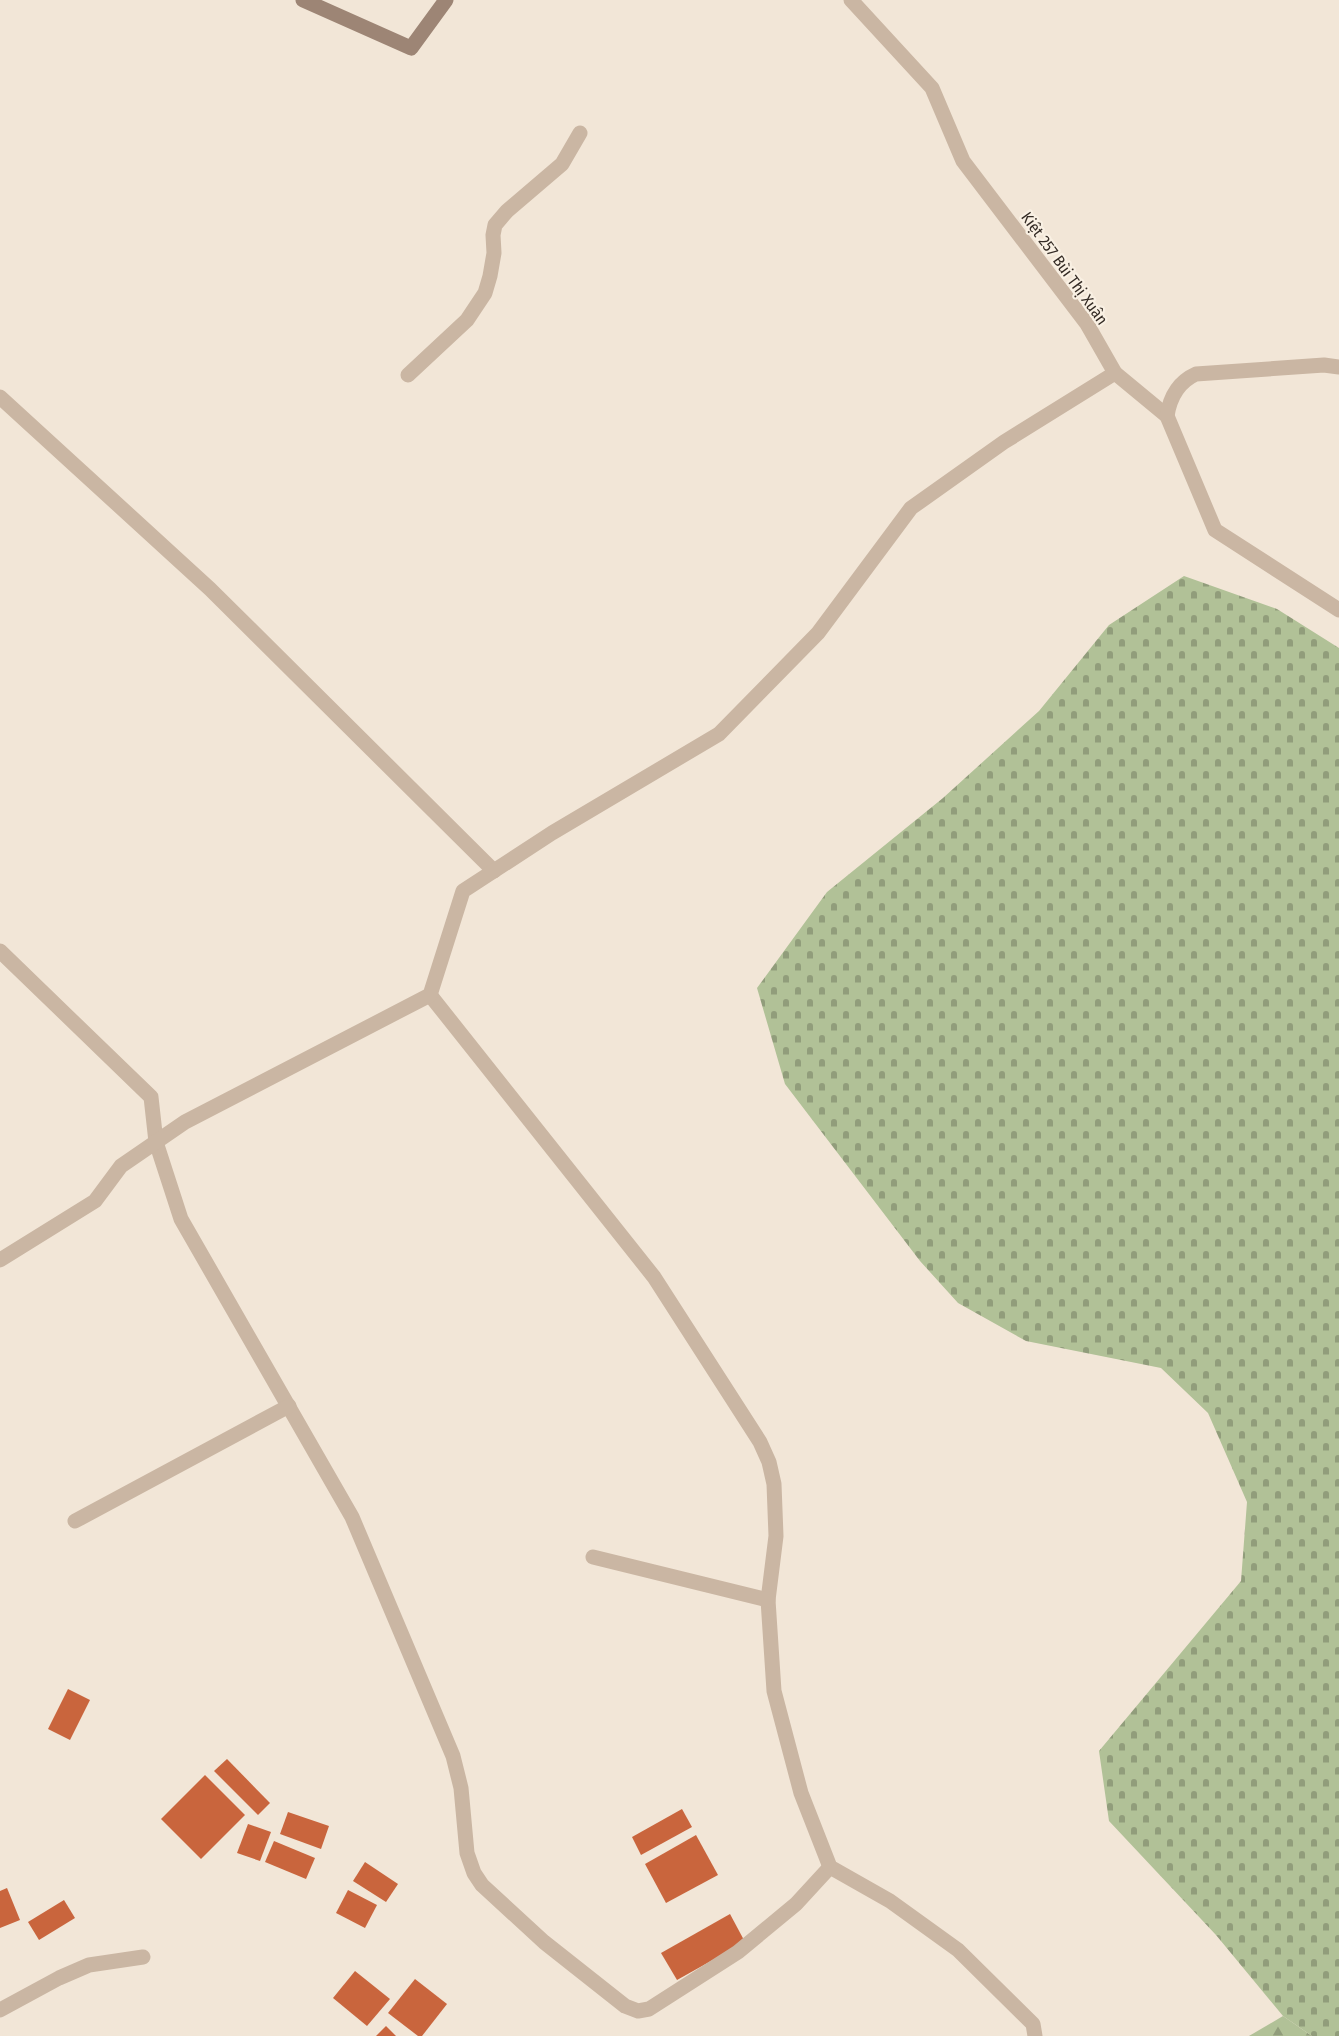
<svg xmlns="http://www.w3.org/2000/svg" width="1339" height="2036" font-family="'Fira Sans Condensed',sans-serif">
  <defs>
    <pattern id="forest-firs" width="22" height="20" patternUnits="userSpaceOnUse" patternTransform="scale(1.5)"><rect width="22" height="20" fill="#b1c197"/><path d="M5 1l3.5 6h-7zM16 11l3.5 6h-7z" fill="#919d7b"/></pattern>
    <pattern id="cemetery-stones" width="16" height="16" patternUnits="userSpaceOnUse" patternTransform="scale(1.5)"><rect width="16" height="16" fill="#b1c197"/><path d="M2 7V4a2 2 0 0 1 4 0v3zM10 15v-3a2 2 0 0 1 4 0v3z" fill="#919d7b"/></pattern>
  </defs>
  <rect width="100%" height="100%" fill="#f2e6d7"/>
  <path fill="url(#forest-firs)" d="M1283,2016L1312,2036H1249Z"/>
  <path fill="url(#cemetery-stones)" d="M1184,576L1277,609L1339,648V2036H1312L1283,2016L1216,1935L1109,1821L1099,1751L1241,1581L1247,1502L1208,1413L1161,1368L1026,1341L958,1303L920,1261L785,1084L757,988L827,892L943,798L1039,711L1109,625Z"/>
  <g fill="#c9653d">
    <path d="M68,1689L90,1700L70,1740L48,1729Z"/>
    <path d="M227,1759L270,1803L258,1815L214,1771Z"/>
    <path d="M205,1775L245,1815L201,1859L161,1819Z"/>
    <path d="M682,1809L692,1827L641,1855L632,1837Z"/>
    <path d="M288,1812L329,1826L321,1849L280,1834Z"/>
    <path d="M248,1824L271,1832L260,1861L237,1853Z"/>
    <path d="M696,1835L718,1875L666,1903L645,1864Z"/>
    <path d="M274,1841L315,1858L306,1879L265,1862Z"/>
    <path d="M365,1862L398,1884L386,1902L353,1881Z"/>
    <path d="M7,1888L20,1920L0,1928V1891Z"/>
    <path d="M348,1890L377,1905L365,1928L336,1913Z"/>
    <path d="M64,1900L75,1918L39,1940L28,1922Z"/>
    <path d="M730,1914L745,1942L677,1980L661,1953Z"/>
    <path d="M355,1971L390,1999L367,2026L333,1998Z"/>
    <path d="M415,1979L447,2004L422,2036H418L388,2013Z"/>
    <path d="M386,2026L396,2036H376Z"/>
  </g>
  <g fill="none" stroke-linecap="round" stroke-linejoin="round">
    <g stroke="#cab6a3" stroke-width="15">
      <path d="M851,0L932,88L963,161L1087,324L1115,373L1167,416L1215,530L1339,610"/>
      <path d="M408,375L467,320L485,293L490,276L494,253L493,235L495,225L507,211L562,164L580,133"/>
      <path d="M0,397L210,589L494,871"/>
      <path d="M1167,416C1170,397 1178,382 1196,374L1324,365L1339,367"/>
      <path d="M0,951L151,1097L156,1142L181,1219L352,1517L453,1756L461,1788L467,1853L474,1873L482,1885L544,1942L625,2006L638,2011L649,2009L738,1952L796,1904L830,1867"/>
      <path d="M430,995L654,1277L760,1442L769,1462L774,1484L776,1536L768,1600L774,1691L801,1793L830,1867L890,1901L958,1950L1033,2024L1035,2036"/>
      <path d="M0,1260L95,1201L121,1166L185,1122L430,995L463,891L552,833L719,734L818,633L911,508L1004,442L1115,373"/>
      <path d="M75,1521L289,1406"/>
      <path d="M593,1557L768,1600"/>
      <path d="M0,2010L59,1978L89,1965L143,1957"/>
    </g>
    <path stroke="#9d8575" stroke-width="15" d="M303,0L411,48L446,0"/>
  </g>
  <g text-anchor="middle" stroke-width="4.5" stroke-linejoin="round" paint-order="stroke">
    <g font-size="16" fill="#342b25" stroke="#f9f0e3">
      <text transform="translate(1065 268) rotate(54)" y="6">Kiệt 257 Bùi Thị Xuân</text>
    </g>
  </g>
</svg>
